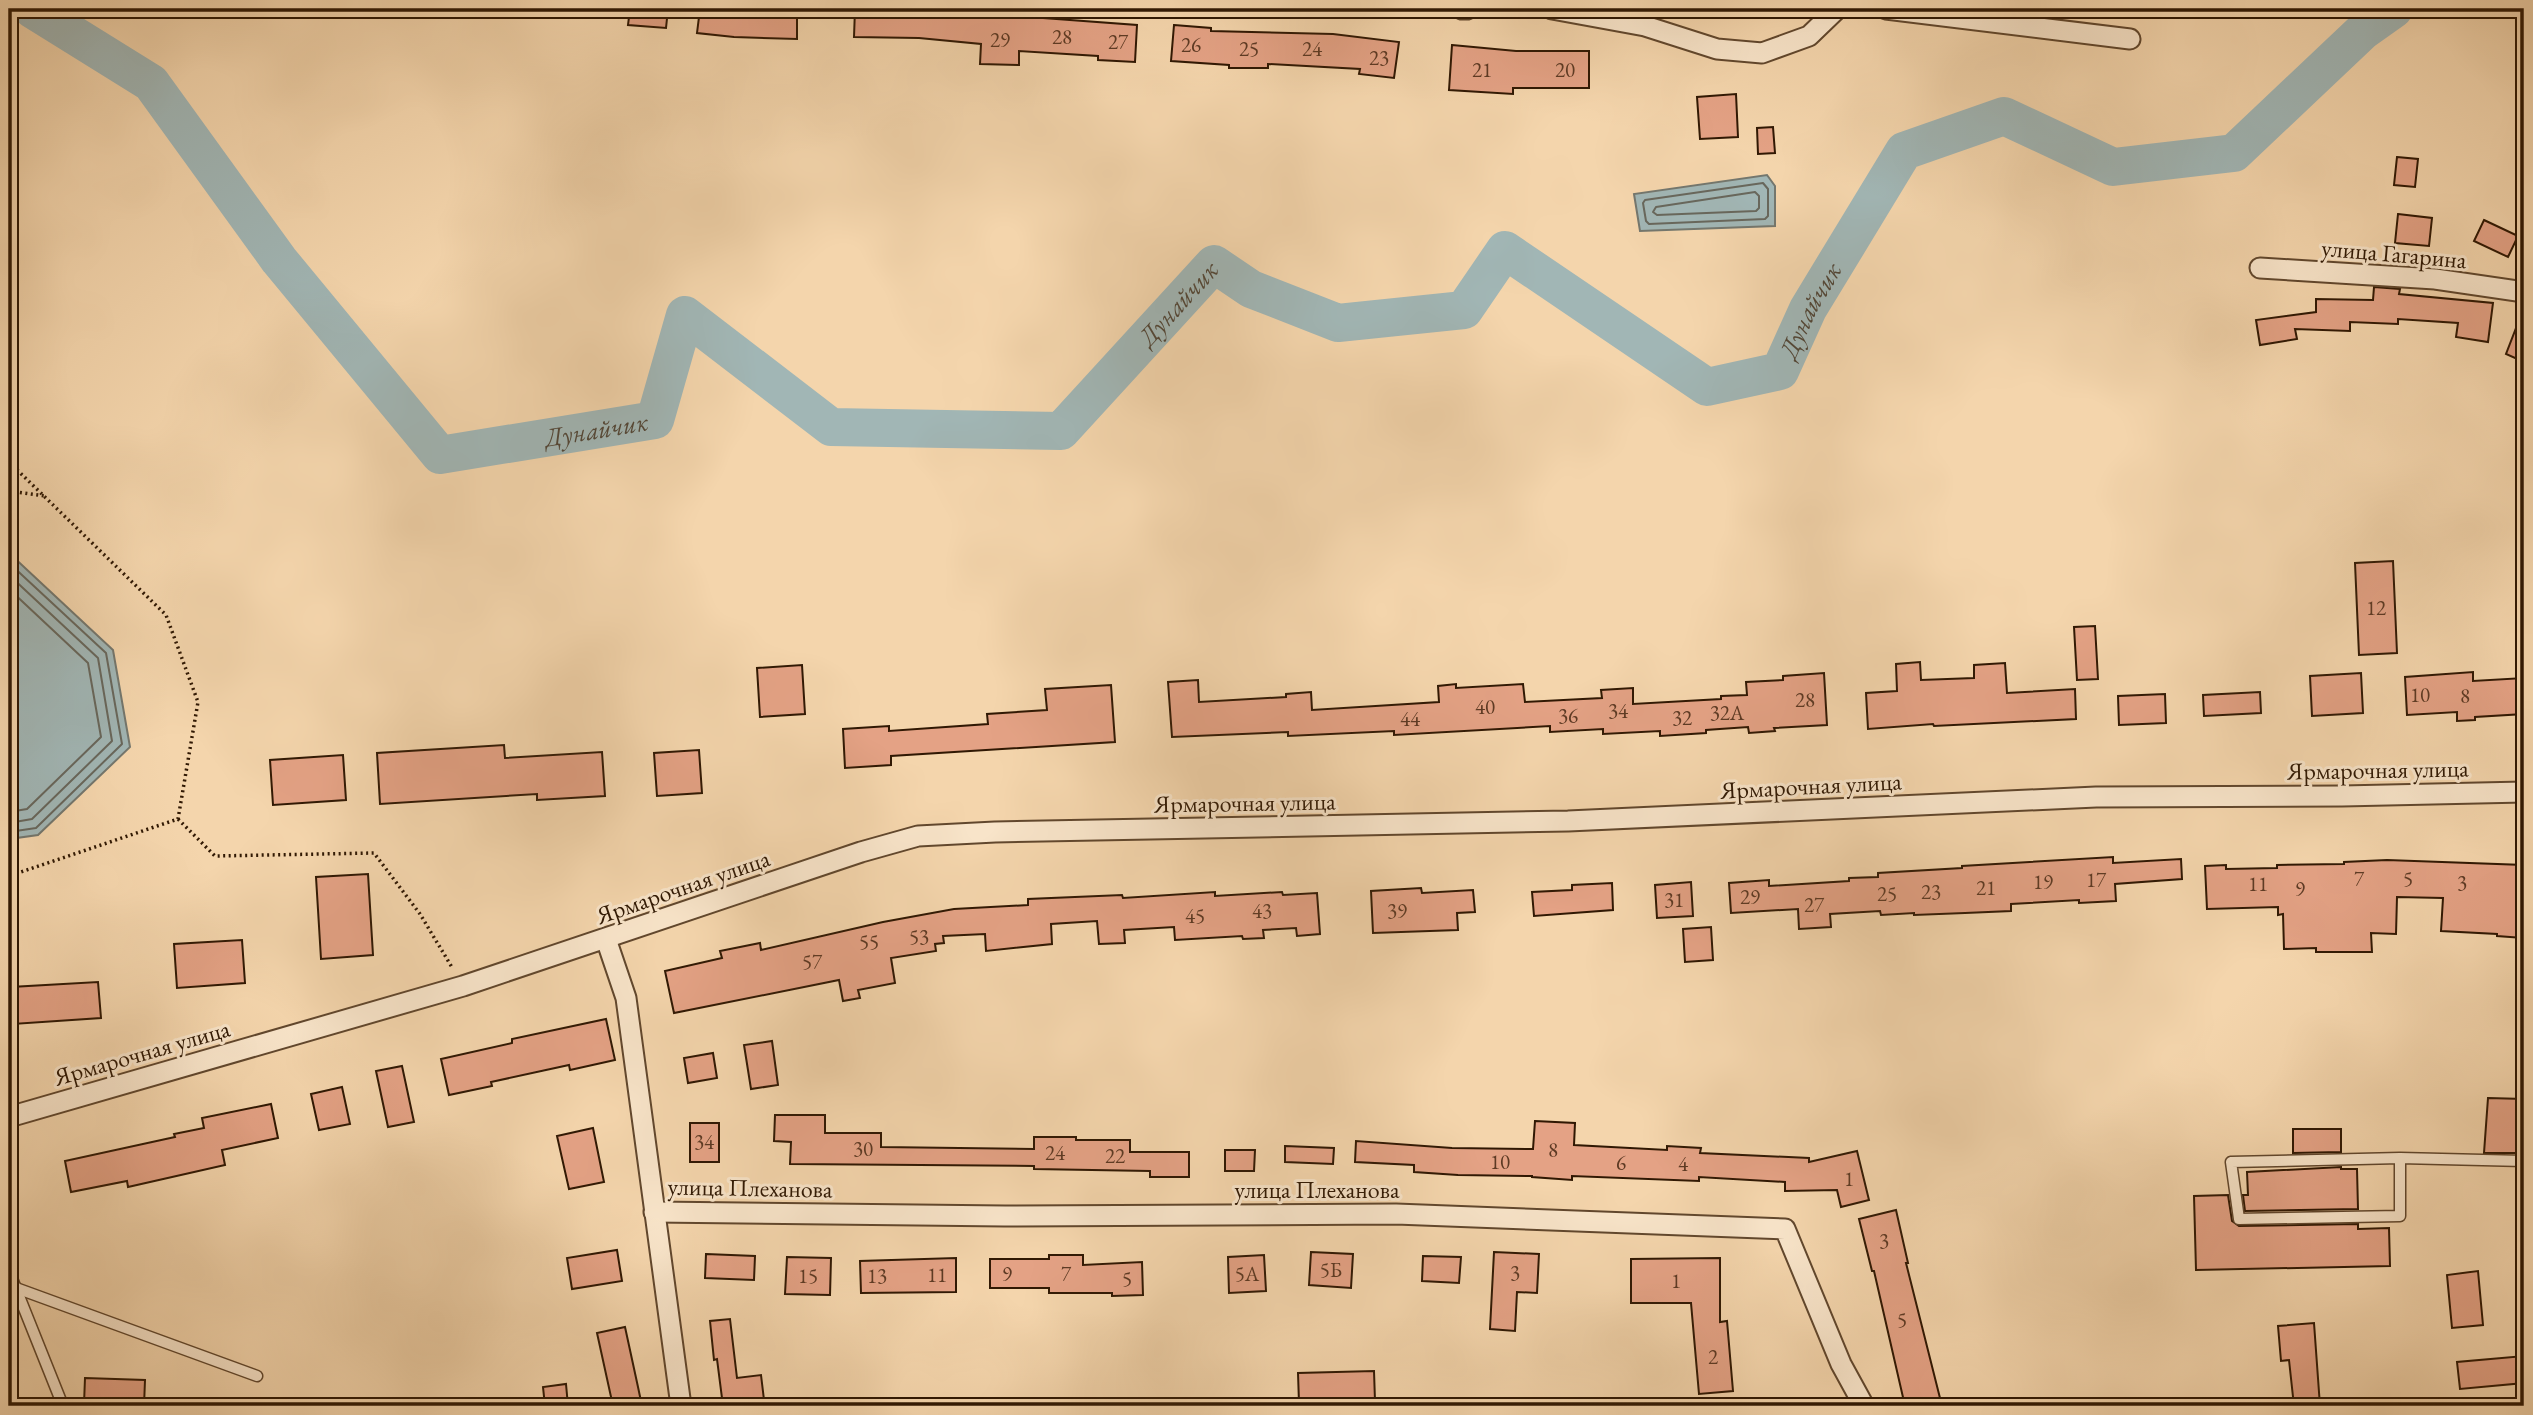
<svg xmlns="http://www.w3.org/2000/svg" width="2533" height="1415" font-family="'EB Garamond',serif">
  <rect width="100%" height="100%" fill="#f4d5ac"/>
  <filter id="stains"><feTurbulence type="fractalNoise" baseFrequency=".00286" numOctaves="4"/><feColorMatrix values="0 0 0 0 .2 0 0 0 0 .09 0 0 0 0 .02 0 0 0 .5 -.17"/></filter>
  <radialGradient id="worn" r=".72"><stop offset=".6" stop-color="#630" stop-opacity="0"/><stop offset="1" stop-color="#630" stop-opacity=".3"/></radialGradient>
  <g fill="#a1b6b5" stroke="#74776e" stroke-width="2">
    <path d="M1767,175L1775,186V226L1640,231L1634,194Z"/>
    <path d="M9,553L113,650L130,747L38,835L9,839Z"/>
  </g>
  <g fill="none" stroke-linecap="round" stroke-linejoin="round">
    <g stroke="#68675c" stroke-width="2">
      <path d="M1763,183L1768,189V216L1765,219L1649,224L1646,221L1643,203L1645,200Z"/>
      <path d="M1755,192L1759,196V208L1756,211L1657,215L1653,212L1656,207Z"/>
      <path d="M9,563L106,653L122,744L36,828L9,832"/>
      <path d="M9,575L98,658L112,741L32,819L9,823"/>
      <path d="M9,589L88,663L101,737L27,809L9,812"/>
    </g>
    <path stroke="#a1b6b5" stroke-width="38" id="s1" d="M32,9L151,83L279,260L440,455L655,420L685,315L831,427L1061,431L1214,264L1251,289L1338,323L1464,310L1505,250L1707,387L1780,371L1808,309L1904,151L2004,116L2113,167L2234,153L2363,31L2394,9"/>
  </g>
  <g fill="#e4a285" stroke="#301803" stroke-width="2">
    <path d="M630,9H668L666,28L628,25Z"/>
    <path d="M700,9H797V39L734,37L697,33Z"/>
    <path d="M855,9H921L1137,25L1135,62L1098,60V56L1019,51V65L980,64L981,44L919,38L854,37Z"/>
    <path d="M1174,25L1211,28V31L1333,34L1399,42L1394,78L1359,74L1360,69L1268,64V68H1229V65L1171,61Z"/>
    <path d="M1452,45L1516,51H1589V88H1513V94L1449,90Z"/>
    <path d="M1736,94L1738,137L1700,139L1697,97Z"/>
    <path d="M1773,127L1775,153L1758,154L1757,128Z"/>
    <path d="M2397,157L2418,159L2415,187L2394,185Z"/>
    <path d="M2398,214L2432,218L2429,246L2395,243Z"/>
    <path d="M2484,220L2518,236L2508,257L2474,241Z"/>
    <path d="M2374,287L2400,289L2399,294L2493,303L2488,342L2456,337L2458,323L2398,319V324L2350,322V331L2295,329L2297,339L2260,345L2256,320L2316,312V299L2373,300Z"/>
    <path d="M2523,310H2524V362L2506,354Z"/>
    <path d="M2393,561L2397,653L2359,655L2355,563Z"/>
    <path d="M2095,626L2098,679L2077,680L2074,627Z"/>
    <path d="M1920,662L1921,680L1974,678V665L2005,663L2007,693L2075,689L2076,719L1934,726L1933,724L1868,729L1866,693L1897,691L1896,664Z"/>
    <path d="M802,665L805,714L760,717L757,668Z"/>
    <path d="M2473,672V681L2524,678V714L2475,717V720L2457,721V712L2407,715L2405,677Z"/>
    <path d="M1824,673L1827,725L1774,728L1775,731L1749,733L1748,727L1706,730V733L1660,736V731L1603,734V729L1550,732V726L1394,735V731L1288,736V732L1172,737L1168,682L1198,680L1199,702L1286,697V694L1311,692L1312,710L1439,702L1438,686L1456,684V688L1523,684L1525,702L1602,698L1601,690L1633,688V704L1721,699V696L1747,695L1746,682L1783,680V676Z"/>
    <path d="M2361,673L2363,713L2312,716L2310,676Z"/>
    <path d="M1111,685L1115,742L891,756V765L845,768L843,729L889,726V731L988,724L987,714L1047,710L1045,689Z"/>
    <path d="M2260,692L2261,713L2204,716L2203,695Z"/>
    <path d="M2165,694L2166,723L2119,725L2118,696Z"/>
    <path d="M504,745L505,758L602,752L605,796L537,800V794L380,804L377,753Z"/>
    <path d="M699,750L702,793L657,796L654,753Z"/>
    <path d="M343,755L346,800L273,805L270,760Z"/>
    <path d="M2113,857V863L2181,859L2182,879L2115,884L2116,901L2079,903V900L2011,904V911L1965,913L1914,915V913L1881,915L1880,911L1830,914L1831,927L1799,929L1798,909L1731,913L1729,883L1769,880V886L1849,881V878L1878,877V873L1962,868V866Z"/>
    <path d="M2387,860L2524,865L2523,938L2497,936V934L2441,931L2443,898L2397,897L2396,934L2371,933L2372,952H2316V948L2284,949L2283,914L2278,915V907L2207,909L2205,866L2226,865V869L2277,868V865L2344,864V862Z"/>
    <path d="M368,874L373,955L321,959L316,877Z"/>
    <path d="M1691,882L1693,916L1657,918L1655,885Z"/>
    <path d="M1612,883L1613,910L1534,916L1532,892L1572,890V885Z"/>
    <path d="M1421,888L1422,893L1473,890L1475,912L1457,913L1458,930L1373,933L1371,891Z"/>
    <path d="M1215,892V896L1282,892L1283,895L1317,893L1320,934L1297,936L1296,928L1263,930L1264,938L1243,939L1242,936L1175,940L1174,927L1124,930L1125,943L1099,944L1097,921L1051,924L1052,944L986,951L985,934L943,936L944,943L935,944L936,951L891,958L895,983L858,990L860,998L843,1001L839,980L674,1013L665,971L722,958L720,951L760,943L761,950L883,922L954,909L1028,905V899L1122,895L1123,898Z"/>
    <path d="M1711,927L1713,960L1685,962L1683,929Z"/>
    <path d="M242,940L245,983L177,988L174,944Z"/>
    <path d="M98,982L101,1018L13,1024L11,987Z"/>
    <path d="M606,1019L615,1060L570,1070L569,1065L491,1082L492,1086L449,1095L441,1059L512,1043V1039Z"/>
    <path d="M772,1041L778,1085L751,1089L744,1045Z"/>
    <path d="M713,1053L717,1078L688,1083L684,1058Z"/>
    <path d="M402,1066L414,1122L388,1127L376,1071Z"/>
    <path d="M342,1087L350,1124L319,1130L311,1094Z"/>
    <path d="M2488,1098L2524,1099V1132H2517L2516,1153H2484Z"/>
    <path d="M271,1104L278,1138L222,1150L225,1165L128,1187L127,1181L71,1192L65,1161L175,1137L174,1134L204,1128L202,1118Z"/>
    <path d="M775,1115H825V1133H881V1147L1034,1149V1137H1076V1140H1130V1152H1189V1177H1150V1171L1034,1169V1166L790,1164L791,1142L774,1141Z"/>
    <path d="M1535,1121L1575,1123L1574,1145L1667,1150V1146L1701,1148L1700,1153L1809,1158V1162L1857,1151L1869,1200L1841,1207L1837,1190L1785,1191V1182L1699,1177V1181L1572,1176V1180L1532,1177V1176L1458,1175L1414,1172V1165L1355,1162L1356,1141L1452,1148L1533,1149Z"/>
    <rect x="690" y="1123" width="29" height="39"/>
    <path d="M593,1128L604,1182L569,1189L557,1136Z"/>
    <path d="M2293,1129H2341V1152L2293,1153Z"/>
    <path d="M1285,1146L1334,1148L1333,1164L1285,1162Z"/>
    <path d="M1225,1150H1255L1254,1171H1225Z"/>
    <path d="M2341,1167V1169H2357L2358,1209L2245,1211L2243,1195H2248L2247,1172Z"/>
    <path d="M2228,1195L2232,1221L2239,1226L2358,1224V1229L2389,1228L2390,1266L2196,1270L2194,1196Z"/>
    <path d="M1896,1210L1908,1263H1906L1942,1406H1905L1874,1271H1872L1859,1219Z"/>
    <path d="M617,1250L622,1281L572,1289L567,1258Z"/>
    <path d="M1311,1252L1353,1254L1351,1288L1309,1285Z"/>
    <path d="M1494,1252L1539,1254L1537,1293L1517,1292L1515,1331L1490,1329Z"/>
    <path d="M706,1254L755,1256L754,1280L705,1278Z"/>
    <path d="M1049,1255H1083V1265L1142,1262L1143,1295L1112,1296V1293H1049V1288H990V1259H1049Z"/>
    <path d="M1264,1255L1266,1291L1229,1293L1228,1257Z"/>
    <path d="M1423,1256L1461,1257L1459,1283L1422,1281Z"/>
    <path d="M787,1257L831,1258L830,1295L785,1294Z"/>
    <path d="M956,1258V1292L861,1293L860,1261Z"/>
    <path d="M1720,1258V1322L1727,1321L1733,1391L1699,1394L1691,1303H1631V1259Z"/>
    <path d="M2478,1271L2483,1325L2452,1328L2447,1275Z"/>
    <path d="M730,1319L737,1378L761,1375L764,1400L743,1403L744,1406H723L717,1359L714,1360L710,1321Z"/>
    <path d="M2314,1323L2320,1406H2294L2289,1360L2281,1361L2278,1326Z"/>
    <path d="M625,1327L638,1387L642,1406H613L597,1333Z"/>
    <path d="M2524,1356V1383L2460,1389L2457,1362Z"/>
    <path d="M1374,1371L1375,1401L1299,1403L1298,1373Z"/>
    <path d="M85,1378L145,1380L144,1406L84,1404Z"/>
    <path d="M566,1384L568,1406H545L543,1387Z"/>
  </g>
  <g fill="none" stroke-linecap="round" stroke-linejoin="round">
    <defs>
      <g id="service">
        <path d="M2400,1158V1216L2239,1219L2231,1162L2400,1158L2524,1161"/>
        <path d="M9,1271L63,1406"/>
        <path d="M16,1288L257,1376"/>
      </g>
      <g id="minor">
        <path d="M1462,9H1467"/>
        <path d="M1552,9L1645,26L1717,49L1762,53L1809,36L1837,9"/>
        <path d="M1886,9L2130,39"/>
        <path d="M2260,268L2435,279L2524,292"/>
        <path d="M606,939L626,998L681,1406"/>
        <path d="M9,1117L463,986L861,852L918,836L995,832L1568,821L2096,797L2342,796L2524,792"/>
        <path d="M654,1212L1005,1216L1396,1214L1785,1229L1841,1364L1864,1406"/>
      </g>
    </defs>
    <use href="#service" stroke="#61472d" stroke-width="13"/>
    <use href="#minor" stroke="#61472d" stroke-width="23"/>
    <g stroke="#301803" stroke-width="3.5" stroke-dasharray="2 3.5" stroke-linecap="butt">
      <path d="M9,462L166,615L198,702L178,819L9,876"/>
      <path d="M9,491L45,496"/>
      <path d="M178,819L215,856L374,853L420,914L453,969"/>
    </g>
    <use href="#service" stroke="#f8e4c9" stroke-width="10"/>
    <use href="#minor" stroke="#f8e4c9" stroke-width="19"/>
  </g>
  <g text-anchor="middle" stroke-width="6" stroke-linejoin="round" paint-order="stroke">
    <g font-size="21" fill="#5d3a24">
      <text x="1062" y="44">28</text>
      <text x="1000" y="47">29</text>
      <text x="1118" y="49">27</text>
      <text x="1191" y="52">26</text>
      <text x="1249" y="56">25</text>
      <text x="1312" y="56">24</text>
      <text x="1379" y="65">23</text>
      <text x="1482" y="77">21</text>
      <text x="1565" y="77">20</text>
      <text x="2376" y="615">12</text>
      <text x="2420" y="702">10</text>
      <text x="2465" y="703">8</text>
      <text x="1805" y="707">28</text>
      <text x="1485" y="714">40</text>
      <text x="1618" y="718">34</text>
      <text x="1727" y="720">32А</text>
      <text x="1568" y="723">36</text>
      <text x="1682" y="725">32</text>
      <text x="1410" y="726">44</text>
      <text x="2359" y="886">7</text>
      <text x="2408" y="886">5</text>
      <text x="2096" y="887">17</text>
      <text x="2043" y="889">19</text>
      <text x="2462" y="890">3</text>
      <text x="2258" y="891">11</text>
      <text x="1986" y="895">21</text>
      <text x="2300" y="896">9</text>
      <text x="1931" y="899">23</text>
      <text x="1887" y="901">25</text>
      <text x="1750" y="904">29</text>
      <text x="1674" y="907">31</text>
      <text x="1814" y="912">27</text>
      <text x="1262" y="918">43</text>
      <text x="1397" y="918">39</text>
      <text x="1195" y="923">45</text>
      <text x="919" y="944">53</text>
      <text x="869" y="949">55</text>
      <text x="812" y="969">57</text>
      <text x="704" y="1149">34</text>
      <text x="863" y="1156">30</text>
      <text x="1553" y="1157">8</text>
      <text x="1055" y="1160">24</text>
      <text x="1115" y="1163">22</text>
      <text x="1500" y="1169">10</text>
      <text x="1621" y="1170">6</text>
      <text x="1683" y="1171">4</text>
      <text x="1849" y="1186">1</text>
      <text x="1884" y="1248">3</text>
      <text x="1331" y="1277">5Б</text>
      <text x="1515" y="1280">3</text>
      <text x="1007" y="1281">9</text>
      <text x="1066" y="1281">7</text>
      <text x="1247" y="1281">5А</text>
      <text x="937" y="1282">11</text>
      <text x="808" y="1283">15</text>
      <text x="877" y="1283">13</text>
      <text x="1127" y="1286">5</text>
      <text x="1676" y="1288">1</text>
      <text x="1902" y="1327">5</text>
      <text x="1713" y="1364">2</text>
    </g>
    <g font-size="24" fill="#301803" stroke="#f8e4c9">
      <text transform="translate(2394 254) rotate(5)" y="8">улица Гагарина</text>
      <text transform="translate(2378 770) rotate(-1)" y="8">Ярмарочная улица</text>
      <text transform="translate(1811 786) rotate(-3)" y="8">Ярмарочная улица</text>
      <text transform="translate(1245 803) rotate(-1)" y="8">Ярмарочная улица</text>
      <text transform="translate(683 887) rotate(-19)" y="8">Ярмарочная улица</text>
      <text transform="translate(142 1053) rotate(-16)" y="8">Ярмарочная улица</text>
      <text transform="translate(750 1188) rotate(1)" y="8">улица Плеханова</text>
      <text x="1317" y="1198">улица Плеханова</text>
    </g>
    <g font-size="26" font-style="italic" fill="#524738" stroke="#f8e4c9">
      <text dy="9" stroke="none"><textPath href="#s1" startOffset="1526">Дунайчик</textPath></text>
      <text dy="9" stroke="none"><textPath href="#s1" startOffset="2303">Дунайчик</textPath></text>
      <text dy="9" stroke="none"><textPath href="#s1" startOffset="770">Дунайчик</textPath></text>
    </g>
  </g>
  <rect width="2533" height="1415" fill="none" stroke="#f4d5ac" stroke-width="35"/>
  <rect x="10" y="10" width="2512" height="1394" fill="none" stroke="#301803" stroke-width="3.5"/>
  <rect x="18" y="18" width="2498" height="1380" fill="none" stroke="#301803" stroke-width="2"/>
  <rect width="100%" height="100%" filter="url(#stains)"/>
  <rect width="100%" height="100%" fill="url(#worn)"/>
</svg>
